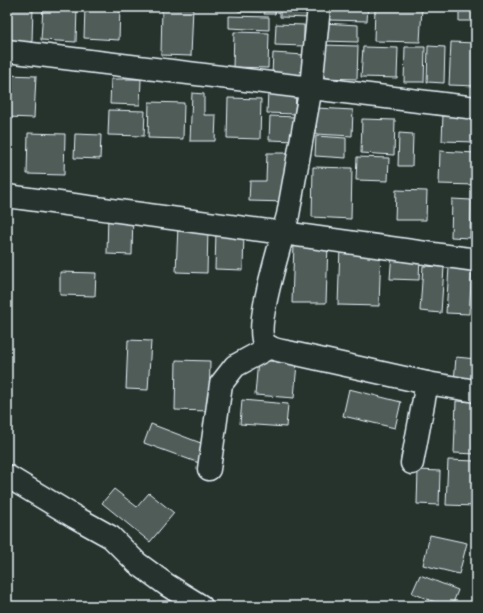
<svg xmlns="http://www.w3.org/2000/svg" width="483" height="613" font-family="'Architects Daughter',sans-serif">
  <rect width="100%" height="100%" fill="#26332d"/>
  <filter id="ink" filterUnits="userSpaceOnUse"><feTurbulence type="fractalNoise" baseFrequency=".025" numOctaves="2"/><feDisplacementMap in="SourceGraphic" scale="8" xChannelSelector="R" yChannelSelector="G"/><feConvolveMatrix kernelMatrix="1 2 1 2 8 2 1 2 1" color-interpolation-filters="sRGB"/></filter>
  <g filter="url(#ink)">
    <g fill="#505c59" stroke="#e8f1f8">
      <path d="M8,7H33L32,42L7,41Z"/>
      <path d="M43,7H77L76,42L41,40Z"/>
      <path d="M85,7H120L119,40L84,38Z"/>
      <path d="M162,7H193L191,56L161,55Z"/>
      <path d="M239,7H263L262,12L238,11Z"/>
      <path d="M265,7H276L275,14H264Z"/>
      <path d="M280,7H310V18L280,17Z"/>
      <path d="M330,7H368L367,21L329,20Z"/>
      <path d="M375,7H422L420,42L374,41Z"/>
      <rect x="459" y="7" width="17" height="14"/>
      <path d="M229,16L269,17V30L229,28Z"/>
      <path d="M323,23L358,25V42L322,41Z"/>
      <path d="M276,24L304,25V46L275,45Z"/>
      <path d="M234,32L269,33L268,68L233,67Z"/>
      <path d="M451,42L476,43V86L449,85Z"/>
      <path d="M323,45L358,46L357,79L321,78Z"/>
      <path d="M428,46L445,47L444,83L427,82Z"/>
      <path d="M363,47L398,48L397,78L361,77Z"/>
      <path d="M405,47H425L424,82H404Z"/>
      <path d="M273,53L305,55L304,77L272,75Z"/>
      <path d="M7,75L36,76L34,118L7,117Z"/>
      <path d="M111,79H141L140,105L110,104Z"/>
      <path d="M268,90L296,92L295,114L267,113Z"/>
      <path d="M192,93L204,94V115H216L215,141H190Z"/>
      <path d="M228,98L261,99L260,139L227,138Z"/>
      <path d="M149,102L184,103L183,139L148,138Z"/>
      <path d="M317,108L353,110L352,136L316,134Z"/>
      <path d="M109,110L145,111L144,136L108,135Z"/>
      <path d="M443,114L476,115V142L442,141Z"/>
      <path d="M270,116L297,117L296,141L269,140Z"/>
      <path d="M362,119L395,120L394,155L361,153Z"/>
      <path d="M28,133L65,134L64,175L27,174Z"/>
      <path d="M399,133L413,134L412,166H398Z"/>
      <path d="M75,134L101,135L100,159L74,158Z"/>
      <path d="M316,136L346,138V158L315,156Z"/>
      <path d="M440,151L476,153V185L439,184Z"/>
      <path d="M267,153H289L287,202L249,201L250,181H266Z"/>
      <path d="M357,157L389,158L388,181L356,180Z"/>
      <path d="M313,167L352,168L351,219L312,217Z"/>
      <path d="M396,190L427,191L426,220H395Z"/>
      <path d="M452,199L471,200L470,238L451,237Z"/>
      <path d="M108,212H133L132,255L107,254Z"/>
      <path d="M178,226L208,227L207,273L176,272Z"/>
      <path d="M216,231L244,232L243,270L215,269Z"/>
      <path d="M294,244H328L326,303H292Z"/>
      <path d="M340,246L381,247L379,306L338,305Z"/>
      <path d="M392,252L420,254L419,280L390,279Z"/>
      <path d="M423,266L444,267L441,313L420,311Z"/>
      <path d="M449,267L472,268L469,314L446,313Z"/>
      <path d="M60,272L96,273L95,296L60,295Z"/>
      <path d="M474,328H476V354H473Z"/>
      <path d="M128,340L151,341L148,390L126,389Z"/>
      <path d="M456,357L476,359V384L454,382Z"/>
      <path d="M176,360L210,361L209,411L175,410Z"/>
      <path d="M258,360L297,363L294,398L255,395Z"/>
      <path d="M349,389L401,402L395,428L343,416Z"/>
      <path d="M242,400L288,404L286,427L240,424Z"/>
      <path d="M456,401L476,402V454L454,453Z"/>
      <path d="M151,424L206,445L199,463L144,443Z"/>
      <path d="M448,460L476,461V506L446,505Z"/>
      <path d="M418,470L440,471L439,505L417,504Z"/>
      <path d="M114,489L137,507L149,493L174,513L150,542L102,503Z"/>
      <path d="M430,535L467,543L459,574L423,565Z"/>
      <path d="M420,575L458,590L452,606H445L412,593Z"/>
    </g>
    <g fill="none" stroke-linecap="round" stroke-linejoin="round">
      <defs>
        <g id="minor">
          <path d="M319,7L311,87L288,215L283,233L476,260"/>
          <path d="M7,51L476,108"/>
          <path d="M7,196L283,233C278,253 255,326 264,342C269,350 284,351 292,353L427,383L476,391"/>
          <path d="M412,463L427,383"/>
          <path d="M209,469L221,384L235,366L270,347"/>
          <path d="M7,476L75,517L111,537L137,563L167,585L201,606"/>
        </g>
      </defs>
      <use href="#minor" stroke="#e8f1f8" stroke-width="25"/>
      <use href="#minor" stroke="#26332d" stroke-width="22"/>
    </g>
  </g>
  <rect width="483" height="613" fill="none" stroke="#26332d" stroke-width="24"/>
  <rect x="12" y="12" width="459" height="589" fill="none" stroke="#e8f1f8" stroke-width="1.5" filter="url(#ink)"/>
</svg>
